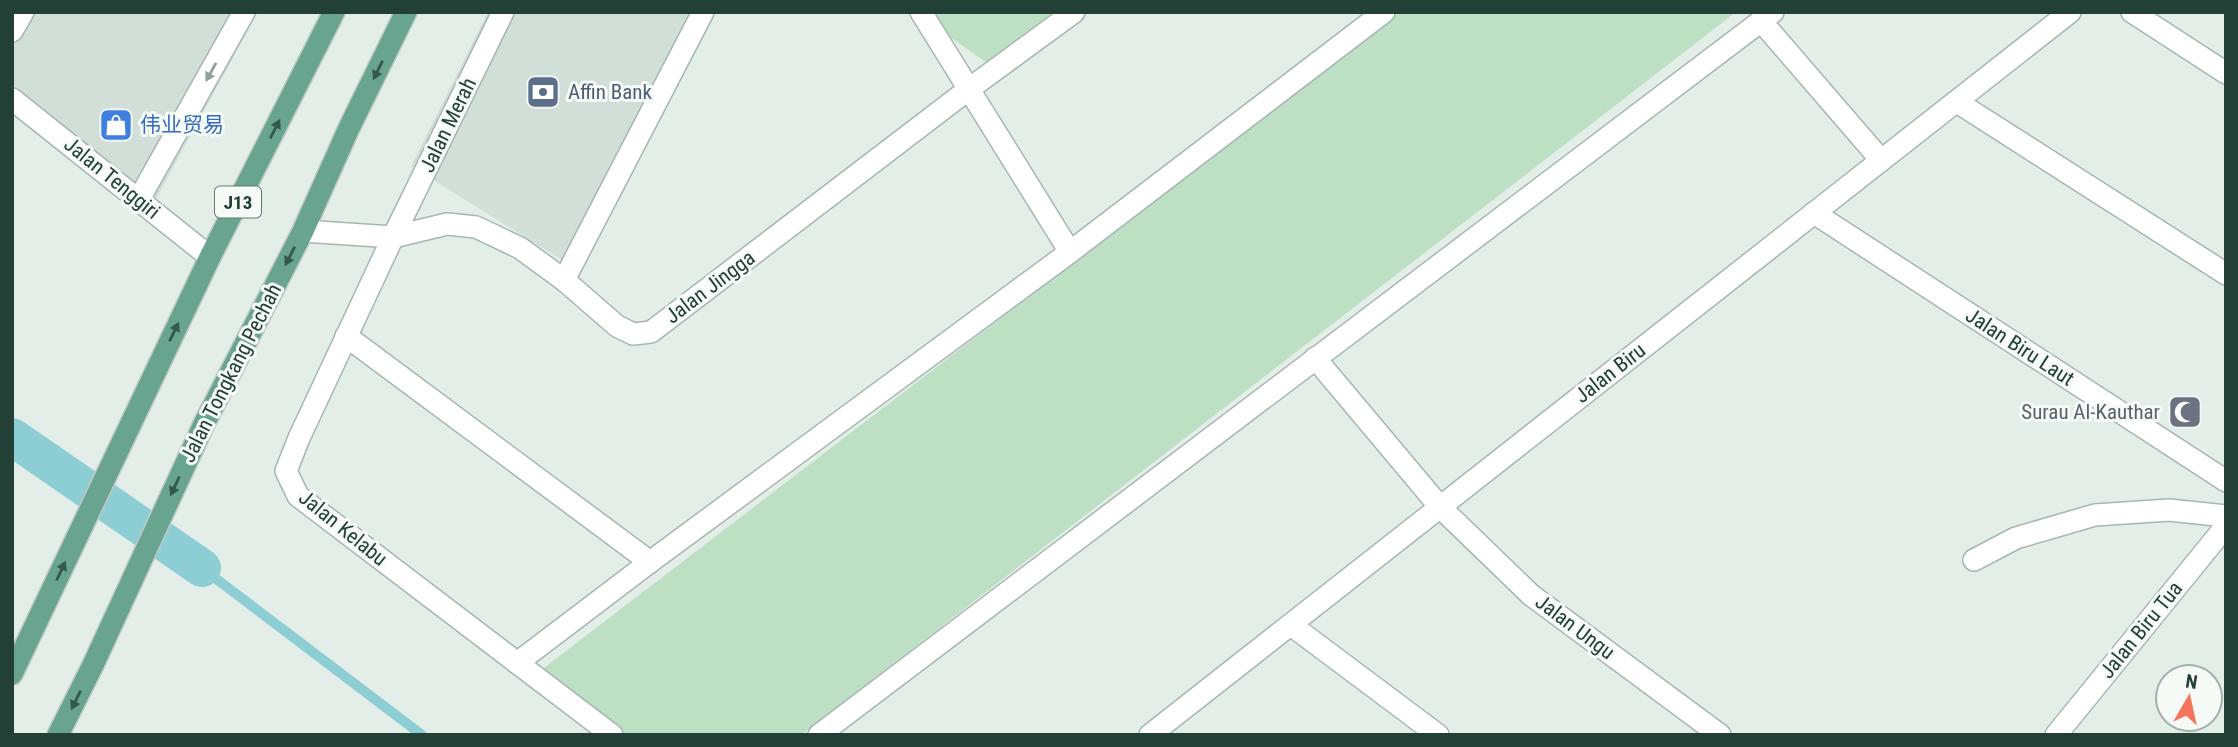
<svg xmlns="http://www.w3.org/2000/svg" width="2238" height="747" font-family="'Roboto Condensed','Noto Sans SC',sans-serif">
  <rect width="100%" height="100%" fill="#e4eee9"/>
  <g fill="#d2ded8">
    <path d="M14,12H258L145,219L12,115Z"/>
    <path d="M488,12H713L576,273L562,260L411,166Z"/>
  </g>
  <g fill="#bddfc4">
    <path d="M931,12H1059L991,66L928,21Z"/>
    <path d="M1400,12H1736L801,735H616L536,674Z"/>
  </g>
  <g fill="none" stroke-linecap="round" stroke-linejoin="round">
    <path stroke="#8cced4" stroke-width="10" d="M202,568L422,735"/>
    <path stroke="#8cced4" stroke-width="38" d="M12,437L202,568"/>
    <defs>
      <g id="minor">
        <path d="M503,12L393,237L299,438L286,471L298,496L612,735"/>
        <path d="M921,12L1070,252"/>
        <path d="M2132,12L2226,73"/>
        <path d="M1761,21L1881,160"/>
        <path d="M12,31L23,12"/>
        <path d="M12,99L210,257"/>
        <path d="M1957,102L2226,274"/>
        <path d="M139,199L244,12"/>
        <path d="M1814,213L2226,481"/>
        <path d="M303,231L393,237L447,224L476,227L520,248L564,280L617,326L633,334L651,332L969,89L1074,12"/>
        <path d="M564,280L703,12"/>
        <path d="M346,336L650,562"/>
        <path d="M1315,358L1440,507L1531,595L1720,735"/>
        <path d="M1974,560L2016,538L2095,515L2169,510L2226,516"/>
        <path d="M1291,625L1438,735"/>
        <path d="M517,663L650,562L1070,252L1384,12"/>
        <path d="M819,735L1773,12"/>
        <path d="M1150,735L2070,12"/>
        <path d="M2056,735L2226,526"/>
      </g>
      <g id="major">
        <path d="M12,674L210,257L334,12"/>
        <path d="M58,735L93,665L204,424L303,231L349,128L406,12"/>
      </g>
    </defs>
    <use href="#minor" stroke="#a6b6b0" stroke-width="24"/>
    <use href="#major" stroke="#c1cac7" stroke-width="24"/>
    <use href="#minor" stroke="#fff" stroke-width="21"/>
    <use href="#major" stroke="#68a490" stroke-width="21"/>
  </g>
  <defs><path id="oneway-solid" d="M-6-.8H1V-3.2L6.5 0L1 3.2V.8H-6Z" transform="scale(1.75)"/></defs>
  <g fill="#34594c">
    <use href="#oneway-solid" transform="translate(378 70) rotate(116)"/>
    <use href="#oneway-solid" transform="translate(275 129) rotate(-63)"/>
    <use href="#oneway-solid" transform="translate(290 256) rotate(117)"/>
    <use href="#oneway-solid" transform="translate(174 332) rotate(-64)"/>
    <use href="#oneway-solid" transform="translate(175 486) rotate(115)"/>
    <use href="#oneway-solid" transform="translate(61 571) rotate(-65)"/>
    <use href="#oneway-solid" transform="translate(76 700) rotate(116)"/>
  </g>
  <use fill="#91a09a" href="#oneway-solid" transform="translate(211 72) rotate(119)"/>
  <defs>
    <symbol id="bank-square" viewBox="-11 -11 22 22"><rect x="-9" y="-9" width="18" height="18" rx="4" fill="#5c6f8a" stroke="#f5faf7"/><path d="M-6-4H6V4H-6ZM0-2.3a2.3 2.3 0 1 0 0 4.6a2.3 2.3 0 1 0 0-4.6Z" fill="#fff"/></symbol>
    <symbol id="shop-square" viewBox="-11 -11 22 22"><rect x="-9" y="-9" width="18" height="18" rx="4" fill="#3f7fe0" stroke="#f5faf7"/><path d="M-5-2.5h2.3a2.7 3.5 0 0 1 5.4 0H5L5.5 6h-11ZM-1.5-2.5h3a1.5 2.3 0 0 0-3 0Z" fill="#fff"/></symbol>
    <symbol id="mosque-square" viewBox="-11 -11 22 22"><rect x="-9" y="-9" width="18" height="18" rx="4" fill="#6b7280" stroke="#f5faf7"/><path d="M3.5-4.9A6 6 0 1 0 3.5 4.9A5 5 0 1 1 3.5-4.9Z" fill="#fff"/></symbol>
  </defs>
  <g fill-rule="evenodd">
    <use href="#bank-square" x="524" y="73" width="38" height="38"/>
    <use href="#shop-square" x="97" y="106" width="38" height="38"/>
    <use href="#mosque-square" x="2166" y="393" width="38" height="38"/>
  </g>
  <g text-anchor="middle" stroke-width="6" stroke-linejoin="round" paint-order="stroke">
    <rect fill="#f5faf7" stroke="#627870" stroke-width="2" x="215" y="186.5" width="46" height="31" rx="5"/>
    <g font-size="19" font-weight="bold" fill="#234036">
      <text x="238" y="209">J13</text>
    </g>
    <g font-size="21" fill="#4e5e75" stroke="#f5faf7" text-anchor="start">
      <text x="568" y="99">Affin Bank</text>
    </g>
    <g font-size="21" fill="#366cbe" stroke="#f5faf7" text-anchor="start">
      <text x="140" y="132">伟业贸易</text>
    </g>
    <g font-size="21" fill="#234036" stroke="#f5faf7">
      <text transform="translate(448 125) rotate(-64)" y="7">Jalan Merah</text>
      <text transform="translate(112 178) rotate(39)" y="7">Jalan Tenggiri</text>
      <text transform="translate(710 287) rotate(-37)" y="7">Jalan Jingga</text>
      <text transform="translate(2020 347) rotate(33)" y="7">Jalan Biru Laut</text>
      <text transform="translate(231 373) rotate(-63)" y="7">Jalan Tongkang Pechah</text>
      <text transform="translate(1610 373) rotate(-38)" y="7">Jalan Biru</text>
      <text transform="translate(343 528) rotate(39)" y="7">Jalan Kelabu</text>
      <text transform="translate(1575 627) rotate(37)" y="7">Jalan Ungu</text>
      <text transform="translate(2141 630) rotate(-51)" y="7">Jalan Biru Tua</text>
    </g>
    <g font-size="21" fill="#5b616d" stroke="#f5faf7" text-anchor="end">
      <text x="2160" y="419">Surau Al-Kauthar</text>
    </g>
  </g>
  <rect width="2238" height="747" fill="none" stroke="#234036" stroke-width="28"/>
  <g transform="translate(2189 698) rotate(9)"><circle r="33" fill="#f5faf7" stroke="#a1b0aa" stroke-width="2"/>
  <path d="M0-5L12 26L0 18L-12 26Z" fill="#f5765c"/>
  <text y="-10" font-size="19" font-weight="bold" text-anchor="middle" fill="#234036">N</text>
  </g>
</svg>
